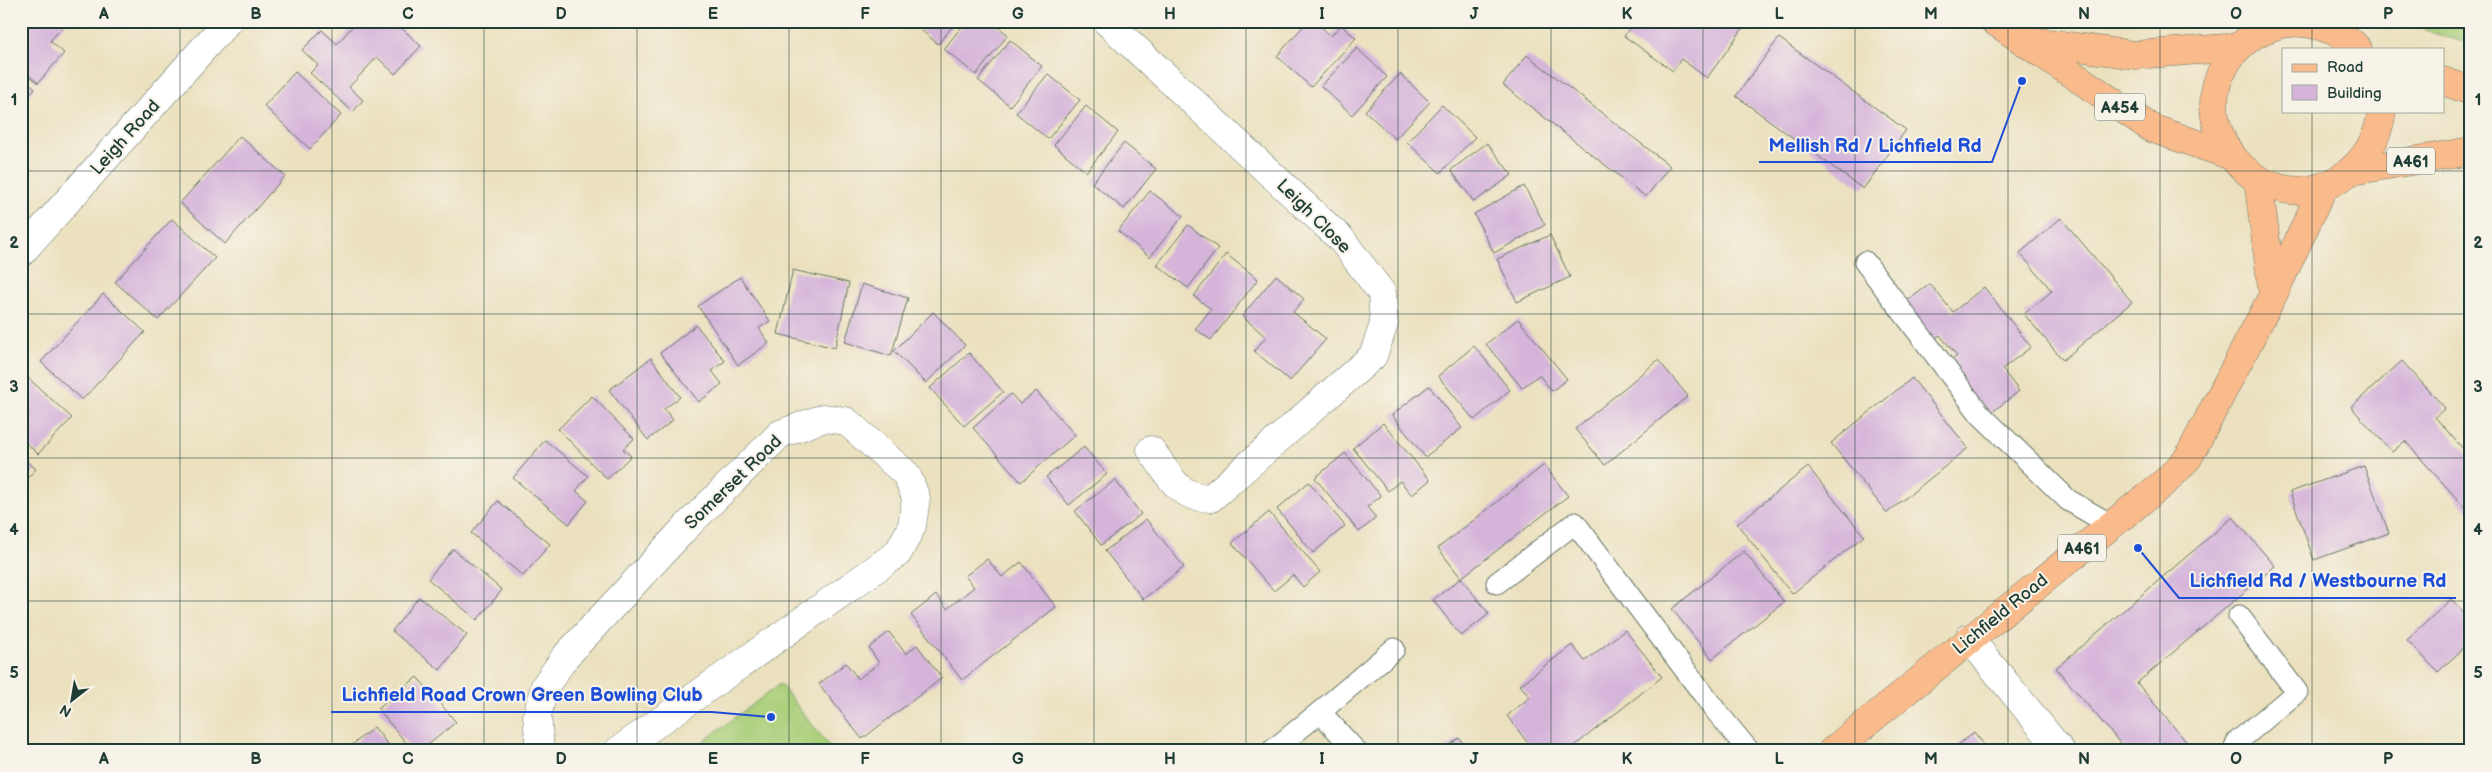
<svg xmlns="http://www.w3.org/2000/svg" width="2492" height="772" font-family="'Balsamiq Sans',sans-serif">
  <defs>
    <pattern id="park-crowns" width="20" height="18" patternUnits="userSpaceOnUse" patternTransform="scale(1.25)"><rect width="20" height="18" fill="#a9ce78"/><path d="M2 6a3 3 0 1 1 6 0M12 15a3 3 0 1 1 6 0" fill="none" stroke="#89a863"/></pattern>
  </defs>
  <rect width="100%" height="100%" fill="#f7f3e8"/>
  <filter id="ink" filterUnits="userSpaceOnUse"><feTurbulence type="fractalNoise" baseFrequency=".02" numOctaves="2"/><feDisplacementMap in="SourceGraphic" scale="10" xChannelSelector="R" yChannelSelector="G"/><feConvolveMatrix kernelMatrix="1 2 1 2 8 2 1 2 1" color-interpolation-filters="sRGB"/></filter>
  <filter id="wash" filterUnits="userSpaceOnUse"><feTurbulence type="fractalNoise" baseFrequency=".0096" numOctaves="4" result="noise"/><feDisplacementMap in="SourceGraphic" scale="20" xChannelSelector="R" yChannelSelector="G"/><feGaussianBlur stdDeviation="1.12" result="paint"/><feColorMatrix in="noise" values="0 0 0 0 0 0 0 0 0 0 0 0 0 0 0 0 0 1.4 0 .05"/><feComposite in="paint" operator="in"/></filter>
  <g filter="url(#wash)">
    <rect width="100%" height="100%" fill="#ebe1bf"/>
    <path fill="url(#park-crowns)" stroke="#648656" d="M2411,21H2471V44L2434,34Z"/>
    <path fill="#a9ce78" stroke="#648656" d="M780,684L833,751H690Z"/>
    <g id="blocks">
      <g fill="#d5b4da">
        <path d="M21,21H68L50,41L64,53L38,83L21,68Z"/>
        <path d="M357,21H394L421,46L395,74L377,57L349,87L363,100L353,112L310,73L318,65L302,50L322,30L337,44Z"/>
        <path d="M910,21H957L938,44Z"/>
        <path d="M966,21H991L1008,35L976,75L944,49Z"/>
        <path d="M1308,21H1315L1331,36L1341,25L1356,38L1311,87L1277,56Z"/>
        <path d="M1635,21H1741L1746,24L1707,78L1681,59L1673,71L1624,36Z"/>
        <path d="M1779,38L1906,130L1863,189L1736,96Z"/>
        <path d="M1010,40L1042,66L1010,106L978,80Z"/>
        <path d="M1357,48L1387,77L1352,115L1321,86Z"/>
        <path d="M1527,55L1670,166L1646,197L1503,85Z"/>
        <path d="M295,72L341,115L310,149L264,106Z"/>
        <path d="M1048,74L1080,100L1048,139L1016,113Z"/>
        <path d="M1400,74L1430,102L1395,139L1365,111Z"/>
        <path d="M21,76L35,88L21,104Z"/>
        <path d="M1442,105L1475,137L1440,173L1407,142Z"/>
        <path d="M1086,106L1118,132L1086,172L1054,145Z"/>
        <path d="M240,136L285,176L225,244L180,203Z"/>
        <path d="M1124,143L1156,169L1124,209L1092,183Z"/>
        <path d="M1487,143L1512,175L1474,202L1451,170Z"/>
        <path d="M1524,186L1545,225L1494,253L1474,214Z"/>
        <path d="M1150,191L1183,216L1150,257L1118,231Z"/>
        <path d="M2061,218L2132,302L2063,360L2024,314L2052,291L2020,253Z"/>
        <path d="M172,219L215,258L158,320L115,282Z"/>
        <path d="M1188,225L1218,248L1188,288L1157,265Z"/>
        <path d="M1550,235L1570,277L1517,302L1497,259Z"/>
        <path d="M1226,254L1258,279L1211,340L1195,329L1211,309L1194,296Z"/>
        <path d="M793,270L849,283L835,348L778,334Z"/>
        <path d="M1276,275L1304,299L1293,312L1326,339L1290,381L1254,351L1266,337L1242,316Z"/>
        <path d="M740,277L770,321L759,328L769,343L738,365L698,306Z"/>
        <path d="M862,284L908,298L891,356L845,342Z"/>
        <path d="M1930,284L1953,312L1984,287L2031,347L2002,369L2019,391L1986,417L1946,365L1957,356L1940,335L1928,344L1899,307Z"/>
        <path d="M103,294L145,332L82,400L41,362Z"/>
        <path d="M933,312L965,345L926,383L894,351Z"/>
        <path d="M1518,319L1567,379L1552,391L1539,375L1522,388L1486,344Z"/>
        <path d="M696,325L725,361L712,371L722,384L699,402L660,353Z"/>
        <path d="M1474,346L1510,390L1474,420L1438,376Z"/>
        <path d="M969,353L1003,392L964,426L930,388Z"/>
        <path d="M651,358L680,397L664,409L673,420L648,440L609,390Z"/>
        <path d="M1658,360L1688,396L1605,465L1575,429Z"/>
        <path d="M2402,361L2445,408L2435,417L2471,458V507L2467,510L2405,441L2392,452L2351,407Z"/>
        <path d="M27,377L72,418L38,454L21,438V383Z"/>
        <path d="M1912,378L1968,448L1887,513L1831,443Z"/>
        <path d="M1429,386L1462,428L1425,457L1392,415Z"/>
        <path d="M1036,391L1075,435L1021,482L973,428L1011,394L1020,404Z"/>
        <path d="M592,396L634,439L623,449L631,456L607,479L558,429Z"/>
        <path d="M1383,423L1430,480L1412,495L1400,481L1388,491L1353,448Z"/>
        <path d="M545,440L588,476L576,491L588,501L569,524L513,478Z"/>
        <path d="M1084,447L1107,474L1069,505L1046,477Z"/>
        <path d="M1345,453L1381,496L1367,507L1376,518L1359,532L1315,478Z"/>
        <path d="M21,457L36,469L21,485Z"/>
        <path d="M1544,465L1568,496L1461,578L1438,548Z"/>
        <path d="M2364,466L2389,533L2314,560L2290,492Z"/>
        <path d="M1808,467L1864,536L1792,594L1737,524Z"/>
        <path d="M1115,480L1141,514L1101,545L1075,511Z"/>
        <path d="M1309,482L1345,526L1313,553L1277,509Z"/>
        <path d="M498,501L550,544L523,576L471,533Z"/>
        <path d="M1269,512L1320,572L1303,587L1293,575L1274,591L1232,543Z"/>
        <path d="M2233,517L2275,566L2137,683L2194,751H2127L2056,668Z"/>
        <path d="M1146,519L1184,567L1143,599L1105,551Z"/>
        <path d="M453,549L502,590L477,620L428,579Z"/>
        <path d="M1744,551L1784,602L1712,659L1672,609Z"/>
        <path d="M987,559L1002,577L1021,562L1056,607L962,680L911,615L936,595L947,609L974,587L965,576Z"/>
        <path d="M1461,578L1489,614L1461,636L1433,600Z"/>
        <path d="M419,597L467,635L440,670L392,631Z"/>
        <path d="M2451,599L2471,620V641L2438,672L2407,640Z"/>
        <path d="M1625,630L1662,677L1568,751H1534L1507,716L1530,697L1520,685L1572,645L1585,661Z"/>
        <path d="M889,632L906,654L917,645L942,678L862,739L819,684L846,663L858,679L879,663L869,648Z"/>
        <path d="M417,677L456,722L421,751H413L378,709Z"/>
        <path d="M374,727L393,751H345Z"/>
        <path d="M1974,732L1989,751H1951Z"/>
        <path d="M1459,738L1470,751H1442Z"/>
      </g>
    </g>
  </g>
  <g filter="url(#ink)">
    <use href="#blocks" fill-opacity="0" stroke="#667665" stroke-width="1"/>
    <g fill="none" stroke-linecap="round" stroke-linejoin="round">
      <defs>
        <g id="lane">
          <path d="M1865,262L1980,414L2068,500L2111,525"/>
          <path d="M1497,583L1575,523L1716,711L1749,751"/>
          <path d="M1320,712L1394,649"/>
          <path d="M1272,751L1320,712L1356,751"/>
          <path d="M2234,751L2237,742L2297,692L2239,616"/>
        </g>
        <g id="street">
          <path d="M1106,21L1341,239L1382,293L1384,324L1373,356L1211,498C1176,498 1170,475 1151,450"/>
          <path d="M21,253L228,21"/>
          <path d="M1969,638L2061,751"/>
          <path d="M540,751L537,715L545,686L565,657L687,526L780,434L824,418L846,421L907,475L916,498L912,526L898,553L618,751"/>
        </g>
        <g id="primary">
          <path d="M1994,21L2151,128L2229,155"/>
          <path d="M2026,40L2135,55L2239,47"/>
        </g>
        <g id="highway">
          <path d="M2358,49C2340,28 2304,18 2278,25C2259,30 2243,41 2231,56C2176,128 2266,227 2342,177C2366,161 2378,139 2382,111"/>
          <path d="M2443,81L2471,91"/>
          <path d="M2352,171L2471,151"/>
          <path d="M2258,180L2273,295"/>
          <path d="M1832,751L2166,481L2188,458L2273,295L2324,186"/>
        </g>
      </defs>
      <use href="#lane" stroke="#667665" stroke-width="23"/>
      <use href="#street" stroke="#667665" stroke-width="29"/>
      <use href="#primary" stroke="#667665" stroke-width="29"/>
      <use href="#highway" stroke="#667665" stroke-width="29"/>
      <use href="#lane" stroke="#fff" stroke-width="21"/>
      <use href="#street" stroke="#fff" stroke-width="28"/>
      <use href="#primary" stroke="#fabb8c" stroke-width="28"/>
      <use href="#highway" stroke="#fabb8c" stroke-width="28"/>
    </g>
  </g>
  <path fill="none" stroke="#1f3d34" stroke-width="1" stroke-opacity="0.55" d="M180,21V751M332,21V751M484,21V751M637,21V751M789,21V751M941,21V751M1094,21V751M1246,21V751M1398,21V751M1551,21V751M1703,21V751M1855,21V751M2008,21V751M2160,21V751M2312,21V49M2312,111V751M21,171H2471M21,314H2471M21,458H2471M21,601H2471"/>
  <g text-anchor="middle" stroke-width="4" stroke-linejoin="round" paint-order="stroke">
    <g fill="#f7f3e8" stroke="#60746a" stroke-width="1">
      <rect x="2095" y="93.5" width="50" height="27" rx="4"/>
      <rect x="2387" y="147.5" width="48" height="27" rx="4"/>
      <rect x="2058" y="534.5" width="48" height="27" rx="4"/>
    </g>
    <g font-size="16" font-weight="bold" fill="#1f3d34">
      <text x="2120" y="113">A454</text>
      <text x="2411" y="167">A461</text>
      <text x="2082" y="554">A461</text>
    </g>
    <g font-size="18" fill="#1f3d34" stroke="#f7f3e8">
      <text transform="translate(125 137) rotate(-48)" y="6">Leigh Road</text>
      <text transform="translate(1314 216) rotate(45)" y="6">Leigh Close</text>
      <text transform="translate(733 482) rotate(-44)" y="6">Somerset Road</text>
      <text transform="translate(2000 614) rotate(-39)" y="6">Lichfield Road</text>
    </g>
  </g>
  <path fill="none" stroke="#1d4ed8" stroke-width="2" d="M2022 81L1992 162H1759M2138 548L2179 598H2456M771 717L712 712H331"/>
  <g fill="#1d4ed8" stroke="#f7f3e8" stroke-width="2">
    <circle cx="2022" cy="81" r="5"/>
    <circle cx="2138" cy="548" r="5"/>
    <circle cx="771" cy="717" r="5"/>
  </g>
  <g font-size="19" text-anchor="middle" font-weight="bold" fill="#1d4ed8" stroke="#f7f3e8" stroke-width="4" stroke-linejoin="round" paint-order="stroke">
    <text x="1875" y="152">Mellish Rd / Lichfield Rd</text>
    <text x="2318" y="587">Lichfield Rd / Westbourne Rd</text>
    <text x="522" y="701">Lichfield Road Crown Green Bowling Club</text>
  </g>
  <rect width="2492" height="772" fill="none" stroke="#f7f3e8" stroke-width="55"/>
  <rect x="2282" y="48" width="162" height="65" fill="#f7f3e8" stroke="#a1aaa0"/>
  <rect x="2292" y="64" width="25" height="8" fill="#fabb8c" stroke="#a1aaa0"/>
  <text x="2327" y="72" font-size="15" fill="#1f3d34">Road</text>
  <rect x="2292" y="85" width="25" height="15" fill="#d5b4da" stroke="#a1aaa0"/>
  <text x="2327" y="98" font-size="15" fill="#1f3d34">Building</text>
  <g transform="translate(72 700) rotate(211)" stroke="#f7f3e8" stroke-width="4" paint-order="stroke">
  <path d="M0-4L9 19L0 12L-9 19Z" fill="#1f3d34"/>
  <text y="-8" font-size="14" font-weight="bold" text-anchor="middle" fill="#1f3d34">N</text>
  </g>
  <rect x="28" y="28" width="2436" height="716" fill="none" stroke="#1f3d34" stroke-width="2"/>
  <g font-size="16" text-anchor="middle" font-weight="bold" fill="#1f3d34">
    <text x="104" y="19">A</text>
    <text x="256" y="19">B</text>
    <text x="408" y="19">C</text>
    <text x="561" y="19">D</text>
    <text x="713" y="19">E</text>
    <text x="865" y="19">F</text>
    <text x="1018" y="19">G</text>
    <text x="1170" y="19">H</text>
    <text x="1322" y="19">I</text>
    <text x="1474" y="19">J</text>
    <text x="1627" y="19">K</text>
    <text x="1779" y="19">L</text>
    <text x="1931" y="19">M</text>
    <text x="2084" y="19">N</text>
    <text x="2236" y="19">O</text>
    <text x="2388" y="19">P</text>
    <text x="14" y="105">1</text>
    <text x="2478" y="105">1</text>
    <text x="14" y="248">2</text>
    <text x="2478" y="248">2</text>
    <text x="14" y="392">3</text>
    <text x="2478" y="392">3</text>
    <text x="14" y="535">4</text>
    <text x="2478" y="535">4</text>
    <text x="14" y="678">5</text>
    <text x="2478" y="678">5</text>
    <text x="104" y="764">A</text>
    <text x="256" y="764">B</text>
    <text x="408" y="764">C</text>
    <text x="561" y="764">D</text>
    <text x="713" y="764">E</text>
    <text x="865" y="764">F</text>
    <text x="1018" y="764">G</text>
    <text x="1170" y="764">H</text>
    <text x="1322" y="764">I</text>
    <text x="1474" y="764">J</text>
    <text x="1627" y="764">K</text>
    <text x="1779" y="764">L</text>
    <text x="1931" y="764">M</text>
    <text x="2084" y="764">N</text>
    <text x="2236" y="764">O</text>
    <text x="2388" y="764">P</text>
  </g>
</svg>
